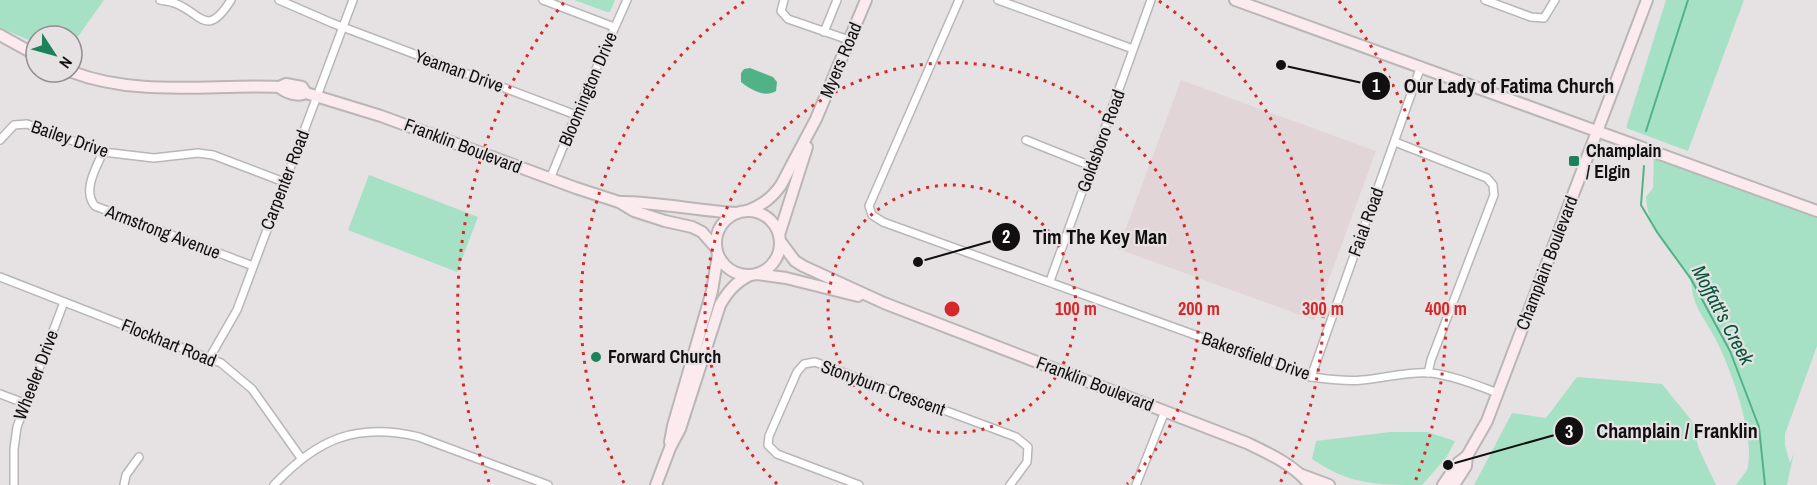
<svg xmlns="http://www.w3.org/2000/svg" width="1817" height="485" font-family="'Archivo Narrow',sans-serif">
  <rect width="100%" height="100%" fill="#e6e2e3"/>
  <path fill="#e2d5d7" d="M1181,80L1376,151L1314,320L1118,249Z"/>
  <g fill="#a7e1c5">
    <path d="M0,0H104L72,45V36H36V43L0,28Z"/>
    <path d="M574,0H615L610,12H607Z"/>
    <path d="M1666,0H1744L1688,151L1626,128Z"/>
    <path d="M1654,152L1817,211V346L1785,434V445L1790,463L1794,453L1787,485H1736C1740,479 1747,472 1748,466C1754,433 1732,372 1717,342C1711,329 1697,311 1694,298C1691,289 1693,284 1688,276C1670,248 1648,234 1646,197L1653,188Z"/>
    <path d="M369,175L478,217L457,272L348,230Z"/>
    <path d="M1577,377L1662,384L1692,421L1699,449L1716,485H1474L1512,413L1546,418Z"/>
    <path d="M1390,432H1427L1455,441L1446,458L1422,485C1376,485 1350,485 1312,459L1316,441Z"/>
  </g>
  <path fill="#51b288" d="M750,68L773,77L777,82L776,91C765,98 751,90 741,82V73L744,69Z"/>
  <g fill="none" stroke-linecap="round" stroke-linejoin="round">
    <g stroke="#51b288" stroke-width="2">
      <path d="M1646,131L1688,0"/>
      <path d="M1644,166L1641,205L1657,232L1691,279L1730,351L1759,427L1765,485"/>
    </g>
    <defs>
      <g id="street">
        <path d="M160,0C164,1 169,1 174,3C201,12 206,40 231,0"/>
        <path d="M279,0L332,23L576,115"/>
        <path d="M543,0L614,27"/>
        <path d="M784,0L781,11L788,19L849,40"/>
        <path d="M959,0L869,206L872,215L883,222L1311,377C1327,379 1345,382 1362,380C1385,378 1408,371 1431,373C1454,376 1476,385 1498,393"/>
        <path d="M998,0L1133,49"/>
        <path d="M1485,0L1531,17L1544,18L1555,0"/>
        <path d="M824,32L837,0"/>
        <path d="M0,140L14,125L27,124L103,152L154,158L198,153L213,155L284,182"/>
        <path d="M1026,140L1091,166"/>
        <path d="M1395,142L1487,178L1493,185L1494,195L1431,360L1428,373"/>
        <path d="M103,152C96,168 82,191 95,206L253,266"/>
        <path d="M550,179L583,98L627,0"/>
        <path d="M0,277L221,363L252,389L301,458"/>
        <path d="M1050,281L1151,0"/>
        <path d="M210,357L237,310L353,0"/>
        <path d="M1311,377L1421,66"/>
        <path d="M0,394L24,403"/>
        <path d="M14,485V449L17,427L64,302"/>
        <path d="M124,485L126,475L139,457"/>
        <path d="M274,485C317,439 356,422 419,437L548,485"/>
        <path d="M859,485L777,454L768,445L769,436L797,372L804,364L815,362L1016,437L1028,447L1027,462L1010,485"/>
        <path d="M1136,485L1165,411"/>
      </g>
      <g id="secondary">
        <path d="M1235,0L1817,211"/>
        <path d="M0,35L36,55"/>
        <path d="M72,72C137,97 211,84 279,87L286,84L302,87L306,93"/>
        <path d="M279,87C286,93 297,97 306,93L381,116L576,188L619,202L634,211L665,221L692,227L702,232L716,248"/>
        <path d="M621,202C659,202 698,211 737,213"/>
        <path d="M747,211C762,205 772,198 781,185L816,119L866,0"/>
        <circle cx="748" cy="243" r="32"/>
        <path d="M779,235L807,147"/>
        <path d="M780,241L795,261L803,266L884,303L1247,443C1270,454 1294,465 1310,485"/>
        <path d="M757,274L786,278L858,296"/>
        <path d="M670,442L673,426L712,291L718,255"/>
        <path d="M1302,475L1329,485"/>
        <path d="M656,485L670,448L680,429L720,305C728,291 736,282 750,275"/>
        <path d="M1443,485L1458,463L1467,456L1487,421L1647,0"/>
        <path d="M1454,485L1466,466L1467,456"/>
      </g>
    </defs>
    <use href="#street" stroke="#bab6b7" stroke-width="10"/>
    <use href="#secondary" stroke="#bab6b7" stroke-width="14"/>
    <use href="#street" stroke="#fff" stroke-width="7"/>
    <use href="#secondary" stroke="#fcebee" stroke-width="10"/>
  </g>
  <g fill="none" stroke="#d62828" stroke-width="3" stroke-dasharray="3 6">
    <circle cx="952" cy="309" r="124"/>
    <path d="M777 484A247 247 0 1 1 1127 484"/>
    <path d="M624 483A371 371 0 0 1 745 1M1159 1A371 371 0 0 1 1280 483"/>
    <path d="M489 482A494 494 0 0 1 565 1M1339 1A494 494 0 0 1 1415 482"/>
  </g>
  <g fill="#1c825c" stroke="#e6e2e3" stroke-width="2">
    <rect x="1568" y="155" width="12" height="12" rx="3"/>
    <circle cx="596" cy="357" r="6"/>
  </g>
  <g text-anchor="middle" stroke-width="4.5" stroke-linejoin="round" paint-order="stroke">
    <g font-size="18" fill="#110f10" stroke="#e6e2e3">
      <text transform="translate(841 60) rotate(-67)" y="6">Myers Road</text>
      <text transform="translate(459 71) rotate(20)" y="6">Yeaman Drive</text>
      <text transform="translate(588 89) rotate(-67)" y="6">Bloomington Drive</text>
      <text transform="translate(70 139) rotate(19)" y="6">Bailey Drive</text>
      <text transform="translate(1101 141) rotate(-70)" y="6">Goldsboro Road</text>
      <text transform="translate(463 146) rotate(21)" y="6">Franklin Boulevard</text>
      <text transform="translate(285 180) rotate(-69)" y="6">Carpenter Road</text>
      <text transform="translate(1366 222) rotate(-70)" y="6">Faial Road</text>
      <text transform="translate(163 232) rotate(21)" y="6">Armstrong Avenue</text>
      <text transform="translate(1547 263) rotate(-69)" y="6">Champlain Boulevard</text>
      <text transform="translate(169 343) rotate(22)" y="6">Flockhart Road</text>
      <text transform="translate(1256 356) rotate(19)" y="6">Bakersfield Drive</text>
      <text transform="translate(36 375) rotate(-69)" y="6">Wheeler Drive</text>
      <text transform="translate(1095 384) rotate(21)" y="6">Franklin Boulevard</text>
      <text transform="translate(883 388) rotate(20)" y="6">Stonyburn Crescent</text>
    </g>
    <g font-size="18" font-weight="bold" fill="#110f10" stroke="#e6e2e3" text-anchor="start">
      <text x="1586" y="157">Champlain<tspan x="1586" dy="21">/ Elgin</tspan></text>
      <text x="608" y="363">Forward Church</text>
    </g>
    <g font-size="20" font-style="italic" fill="#06563b" stroke="#e6e2e3">
      <text transform="translate(1723 315) rotate(62)" y="7">Moffatt's Creek</text>
    </g>
  </g>
  <circle cx="952" cy="309" r="9" fill="#d62828" stroke="#e6e2e3" stroke-width="3"/>
  <g font-size="18" text-anchor="middle" font-weight="bold" fill="#d62828" stroke="#e6e2e3" stroke-width="4.5" stroke-linejoin="round" paint-order="stroke">
    <text x="1076" y="315">100 m</text>
    <text x="1199" y="315">200 m</text>
    <text x="1323" y="315">300 m</text>
    <text x="1446" y="315">400 m</text>
  </g>
  <path fill="none" stroke="#110f10" stroke-width="2" d="M1281 65L1376 86M918 262L1006 237M1448 465L1569 431"/>
  <g fill="#110f10" stroke="#e6e2e3" stroke-width="2">
    <circle cx="1281" cy="65" r="6"/>
    <circle cx="918" cy="262" r="6"/>
    <circle cx="1448" cy="465" r="6"/>
    <circle cx="1376" cy="86" r="15"/>
    <circle cx="1006" cy="237" r="15"/>
    <circle cx="1569" cy="431" r="15"/>
  </g>
  <g font-size="18" text-anchor="middle" font-weight="bold" fill="#fff">
    <text x="1376" y="92">1</text>
    <text x="1006" y="243">2</text>
    <text x="1569" y="438">3</text>
  </g>
  <g font-size="20" text-anchor="middle" font-weight="bold" fill="#110f10" stroke="#e6e2e3" stroke-width="4.5" stroke-linejoin="round" paint-order="stroke">
    <text x="1509" y="93">Our Lady of Fatima Church</text>
    <text x="1100" y="244">Tim The Key Man</text>
    <text x="1677" y="438">Champlain / Franklin</text>
  </g>
  <g transform="translate(54 54) rotate(126)"><circle r="28" fill="#e6e2e3" stroke="#918e8f" stroke-width="1.5"/>
  <path d="M0-4.5L10 22L0 15L-10 22Z" fill="#1c825c"/>
  <text y="-9" font-size="16" font-weight="bold" text-anchor="middle" fill="#110f10">N</text>
  </g>
</svg>
